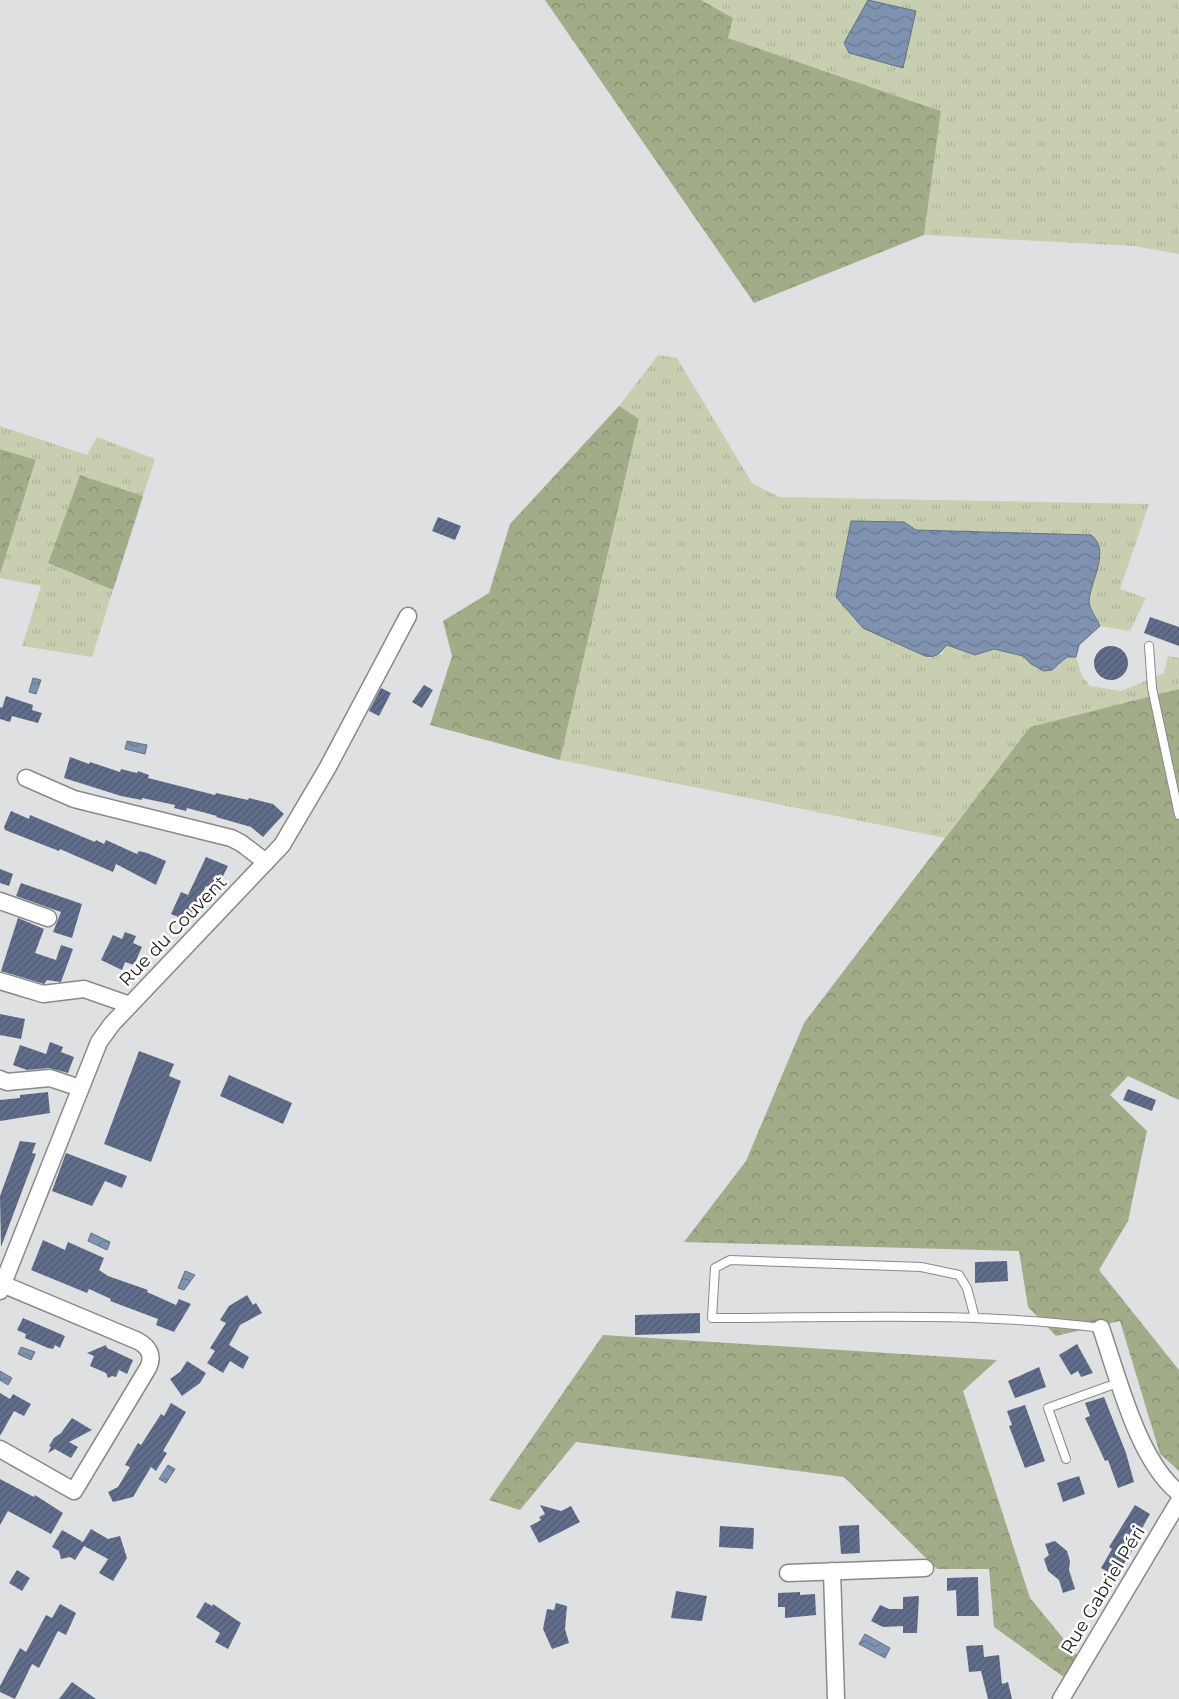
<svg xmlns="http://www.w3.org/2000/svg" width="1179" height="1699" font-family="Montserrat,sans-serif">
  <defs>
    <pattern id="grass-tufts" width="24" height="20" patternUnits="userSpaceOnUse" patternTransform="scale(1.25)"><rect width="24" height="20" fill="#c8cfb0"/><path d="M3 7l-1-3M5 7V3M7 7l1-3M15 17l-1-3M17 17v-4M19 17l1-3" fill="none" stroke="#acb197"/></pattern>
    <pattern id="forest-crowns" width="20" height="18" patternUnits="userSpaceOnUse" patternTransform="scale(1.25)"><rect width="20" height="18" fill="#a3ac89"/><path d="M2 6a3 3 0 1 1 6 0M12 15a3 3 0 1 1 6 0" fill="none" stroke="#848c70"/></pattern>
    <pattern id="water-waves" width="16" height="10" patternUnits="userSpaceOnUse" patternTransform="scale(1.25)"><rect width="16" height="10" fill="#7f93b0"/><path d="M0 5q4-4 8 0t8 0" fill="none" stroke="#68788f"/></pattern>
    <pattern id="building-hatch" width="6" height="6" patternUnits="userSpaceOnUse" patternTransform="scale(1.25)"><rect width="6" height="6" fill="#616e8b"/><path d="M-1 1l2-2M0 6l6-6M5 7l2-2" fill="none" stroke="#505a71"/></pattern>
  </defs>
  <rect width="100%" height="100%" fill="#dfe0e2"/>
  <g fill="url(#grass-tufts)">
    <path d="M701,0H1179V254L1134,246L924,235L941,111L728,38L733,18Z"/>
    <path d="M658,355L677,358L752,483L779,497L1149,504L1120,589L1146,598L1130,631L1100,626L1089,603L1100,551L1091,535L916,530L904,522L851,521L836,597L839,601L935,657L942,654L947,645L975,655L994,649L1023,656L1038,669L1059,666L1067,657H1076L1082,676L1090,686L1121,691L1164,673L1168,656L1179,658V689L1030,727L945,838L560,760L639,420L619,406Z"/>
    <path d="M0,426L87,455L97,437L155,459L143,496L80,475L48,563L113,590L92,657L22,646L41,586L0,578V574L36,461L0,449Z"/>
  </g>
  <g fill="url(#forest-crowns)">
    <path d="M545,0H701L733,18L728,38L941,111L924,235L754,303Z"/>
    <path d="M619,406L639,419L560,760L430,725L452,656L443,621L489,593L510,524Z"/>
    <path d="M0,449L36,460L0,574Z"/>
    <path d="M80,475L143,496L113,590L48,563Z"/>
    <path d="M1179,689V1100L1128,1076L1110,1095L1147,1131L1128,1221L1099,1270L1179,1370V1471L1160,1454L1120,1321L1056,1336L1028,1307L1019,1251L684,1242L746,1161L804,1023L1030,727Z"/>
    <path d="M603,1335L997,1360L963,1391L1030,1598L1077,1655L1065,1678L994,1627L989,1569H937L844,1477L576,1442L520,1510L489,1500Z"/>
  </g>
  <g fill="url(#water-waves)" stroke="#637186">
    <path d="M868,0L916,11L903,68L849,53L844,43Z"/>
    <path d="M851,521L904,522L916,530L1091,535C1111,549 1091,580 1089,601C1089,608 1097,619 1100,626L1079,645L1076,657H1067L1052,670L1044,671L1031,664L1023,656L994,649L975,655L947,645C939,653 939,658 925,656L863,628L836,597Z"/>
    <path d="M33,678L41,680L36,694L29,692Z"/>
    <path d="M127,741L147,745L145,754L125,749Z"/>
    <path d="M91,1233L110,1242L107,1250L88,1241Z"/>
    <path d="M185,1271L195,1275L184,1290L178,1288Z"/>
    <path d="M21,1347L35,1352L31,1360L18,1354Z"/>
    <path d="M0,1371L12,1378L8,1385L0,1380Z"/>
    <path d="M168,1465L175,1469L166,1483L159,1479Z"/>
    <path d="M865,1634L890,1648L885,1658L859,1644Z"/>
  </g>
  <g fill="url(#building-hatch)">
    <path d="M438,517L461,526L455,540L432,531Z"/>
    <path d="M1150,617L1179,627V646L1144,633Z"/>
    <circle cx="1111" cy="663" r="17"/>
    <path d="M424,685L433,690L422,708L412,702Z"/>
    <path d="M381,688L391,693L379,716L369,711Z"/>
    <path d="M6,696L33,705L32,710L42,713L38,723L12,716L10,722L0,719V707L2,708Z"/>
    <path d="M70,757L89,764L90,762L120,772L121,769L137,773L138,771L149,775L148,778L215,795L216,793L248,800L249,798L273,804L284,814L263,837L251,827L216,817L217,816L187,808L186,811L174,808L175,805L142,798V800L121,796L64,778Z"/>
    <path d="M11,811L29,819L30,815L95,842L96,840L104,844L106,840L137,854L139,851L147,853L166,861L156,885L116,864L113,872L60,849L59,851L5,830L4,827Z"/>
    <path d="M206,857L228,866L216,890L206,886L188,921L171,914L181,892L188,895Z"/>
    <path d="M0,869L13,874L9,886L0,883Z"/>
    <path d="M21,883L82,904L72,938L53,932L61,912L16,896Z"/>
    <path d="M18,918L44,929L35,953L56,960L61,945L73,949L61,982L47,980L44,984L1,971Z"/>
    <path d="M125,932L136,936L133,943L142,947L134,965L125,962L122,970L101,960L113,935L122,939Z"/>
    <path d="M0,1014L25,1019L21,1039L0,1035Z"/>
    <path d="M50,1042L63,1047L61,1052L74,1057L68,1073L49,1068L27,1070L13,1065L20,1045L46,1054Z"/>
    <path d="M139,1051L174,1064L169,1076L181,1081L151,1162L104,1144Z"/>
    <path d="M229,1075L292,1103L283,1124L220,1096Z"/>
    <path d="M1128,1089L1156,1100L1152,1111L1123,1100Z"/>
    <path d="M48,1092L50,1113L0,1121V1100L20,1098V1095Z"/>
    <path d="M20,1141L36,1143L32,1153L36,1154L1,1247L0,1196Z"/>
    <path d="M66,1153L127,1176L122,1188L105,1181L92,1206L52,1191Z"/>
    <path d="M43,1240L65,1250L68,1242L104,1258L99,1270L108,1276L148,1290L147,1292L176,1305L179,1299L191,1304L174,1332L156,1325L158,1319L110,1301L111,1299L89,1289L87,1293L31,1270Z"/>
    <path d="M1007,1261L1008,1281L975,1283V1262Z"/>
    <path d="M247,1295L253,1305L256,1303L262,1313L240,1325L229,1345L249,1357L243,1369L230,1361L223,1373L207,1363L215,1351L210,1348L226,1323L220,1320L229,1306Z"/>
    <path d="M700,1313V1333L635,1335V1315Z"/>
    <path d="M23,1318L65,1336L60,1348L55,1345L53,1349L48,1348L25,1338L26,1334L17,1330Z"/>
    <path d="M1077,1344L1093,1373L1081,1377L1078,1371L1071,1375L1059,1355Z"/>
    <path d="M106,1345L107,1348L133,1360L127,1374L119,1370L116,1377L112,1376L108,1378L106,1373L90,1366L94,1356L87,1353Z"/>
    <path d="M187,1361L206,1373L200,1383L182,1396L170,1379L180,1372Z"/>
    <path d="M1039,1367L1046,1387L1015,1398L1008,1381Z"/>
    <path d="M0,1393L10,1399L13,1394L31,1404L24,1416L14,1411L0,1436Z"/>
    <path d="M1104,1397L1126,1453L1134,1482L1118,1488L1108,1460L1105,1461L1085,1418L1090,1416L1085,1403Z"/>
    <path d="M171,1403L186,1412L163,1451L167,1453L156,1471L151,1467L133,1497L113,1502L108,1492L118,1487L130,1467L125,1465L138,1443L141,1445L161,1414L164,1416Z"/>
    <path d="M1025,1405L1045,1461L1025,1468L1009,1426L1012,1425L1007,1411Z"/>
    <path d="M72,1418L92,1430L69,1442L78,1447L71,1458L55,1449L48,1453L51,1447L49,1446L54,1438L61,1433Z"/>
    <path d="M1079,1476L1085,1494L1063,1502L1057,1483Z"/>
    <path d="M0,1479L34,1497L35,1495L63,1513L51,1534L8,1511L0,1525Z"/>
    <path d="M540,1505L561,1511L571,1506L580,1522L539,1543L530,1526L541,1520L539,1517L545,1514Z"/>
    <path d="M1135,1505L1150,1514L1131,1548L1133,1549L1120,1570L1117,1569L1113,1575L1101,1568L1112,1549L1109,1547Z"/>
    <path d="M859,1525L860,1553L841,1554L839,1526Z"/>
    <path d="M720,1526L754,1528L753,1549L719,1547Z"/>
    <path d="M91,1529L108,1539L120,1536L127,1558L113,1581L99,1573L108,1559L84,1546L75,1560L70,1557L61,1559L59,1551L52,1547L62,1530L83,1542Z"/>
    <path d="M1055,1541L1067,1551L1070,1561L1069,1570L1075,1589L1063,1593L1059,1580L1048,1571L1044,1559L1049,1555L1045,1544Z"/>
    <path d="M17,1570L30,1578L22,1591L9,1583Z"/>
    <path d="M978,1577L979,1616H957L956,1590L947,1591V1578Z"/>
    <path d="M676,1591L707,1596L702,1621L671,1618Z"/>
    <path d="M800,1592V1595L815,1594L816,1615L785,1618V1607H778V1593Z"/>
    <path d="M919,1596L917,1633H903V1626L883,1627L871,1621L880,1605L889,1609H903V1597Z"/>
    <path d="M205,1602L212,1606L213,1604L241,1623L228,1649L215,1642L220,1633L196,1617Z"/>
    <path d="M556,1603L567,1606L565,1629L569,1643L552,1649L543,1629L547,1609L554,1610Z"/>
    <path d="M60,1604L76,1613L66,1635L58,1631L39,1668L32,1664L15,1699L0,1692V1686L20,1648L26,1652L46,1615L52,1618Z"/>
    <path d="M983,1645L984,1657L999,1655L1002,1684L1008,1682L1012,1699H988L981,1671L969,1672L966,1646Z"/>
    <path d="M72,1682L96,1699H59Z"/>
  </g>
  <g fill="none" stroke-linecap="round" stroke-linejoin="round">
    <defs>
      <g id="lane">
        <path d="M1149,646L1152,688L1179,815"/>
        <path d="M975,1318L967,1288L959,1275L921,1267L730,1260L715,1268L712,1318C841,1318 973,1311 1101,1328"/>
        <path d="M1066,1459L1048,1408L1120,1382"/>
      </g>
      <g id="street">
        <path d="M26,778L74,799L231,838L241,843L266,862"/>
        <path d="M0,901L48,918"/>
        <path d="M0,981L43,994L84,989L130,1005"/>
        <path d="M0,1079L7,1082L50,1078L80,1088"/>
        <path d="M0,1291L99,1042L112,1024L282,845L328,767L408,616"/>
        <path d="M1101,1328C1118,1377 1138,1461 1179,1493"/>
        <path d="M0,1449L74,1491L148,1368C154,1356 149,1347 138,1341L2,1284"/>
        <path d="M832,1571L836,1699"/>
        <path d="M788,1573L925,1568"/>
        <path d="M1061,1699L1179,1501"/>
      </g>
    </defs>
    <use href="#lane" stroke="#88898b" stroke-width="10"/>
    <use href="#street" stroke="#88898b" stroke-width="19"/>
    <use href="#lane" stroke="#fff" stroke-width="8"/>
    <use href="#street" stroke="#fff" stroke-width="16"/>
  </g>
  <g text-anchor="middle" stroke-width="5" stroke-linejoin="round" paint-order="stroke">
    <g font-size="18" fill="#222223" stroke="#fff">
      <text transform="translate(173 931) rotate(-46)" y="6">Rue du Couvent</text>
      <text transform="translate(1103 1590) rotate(-59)" y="6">Rue Gabriel Péri</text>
    </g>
  </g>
</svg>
